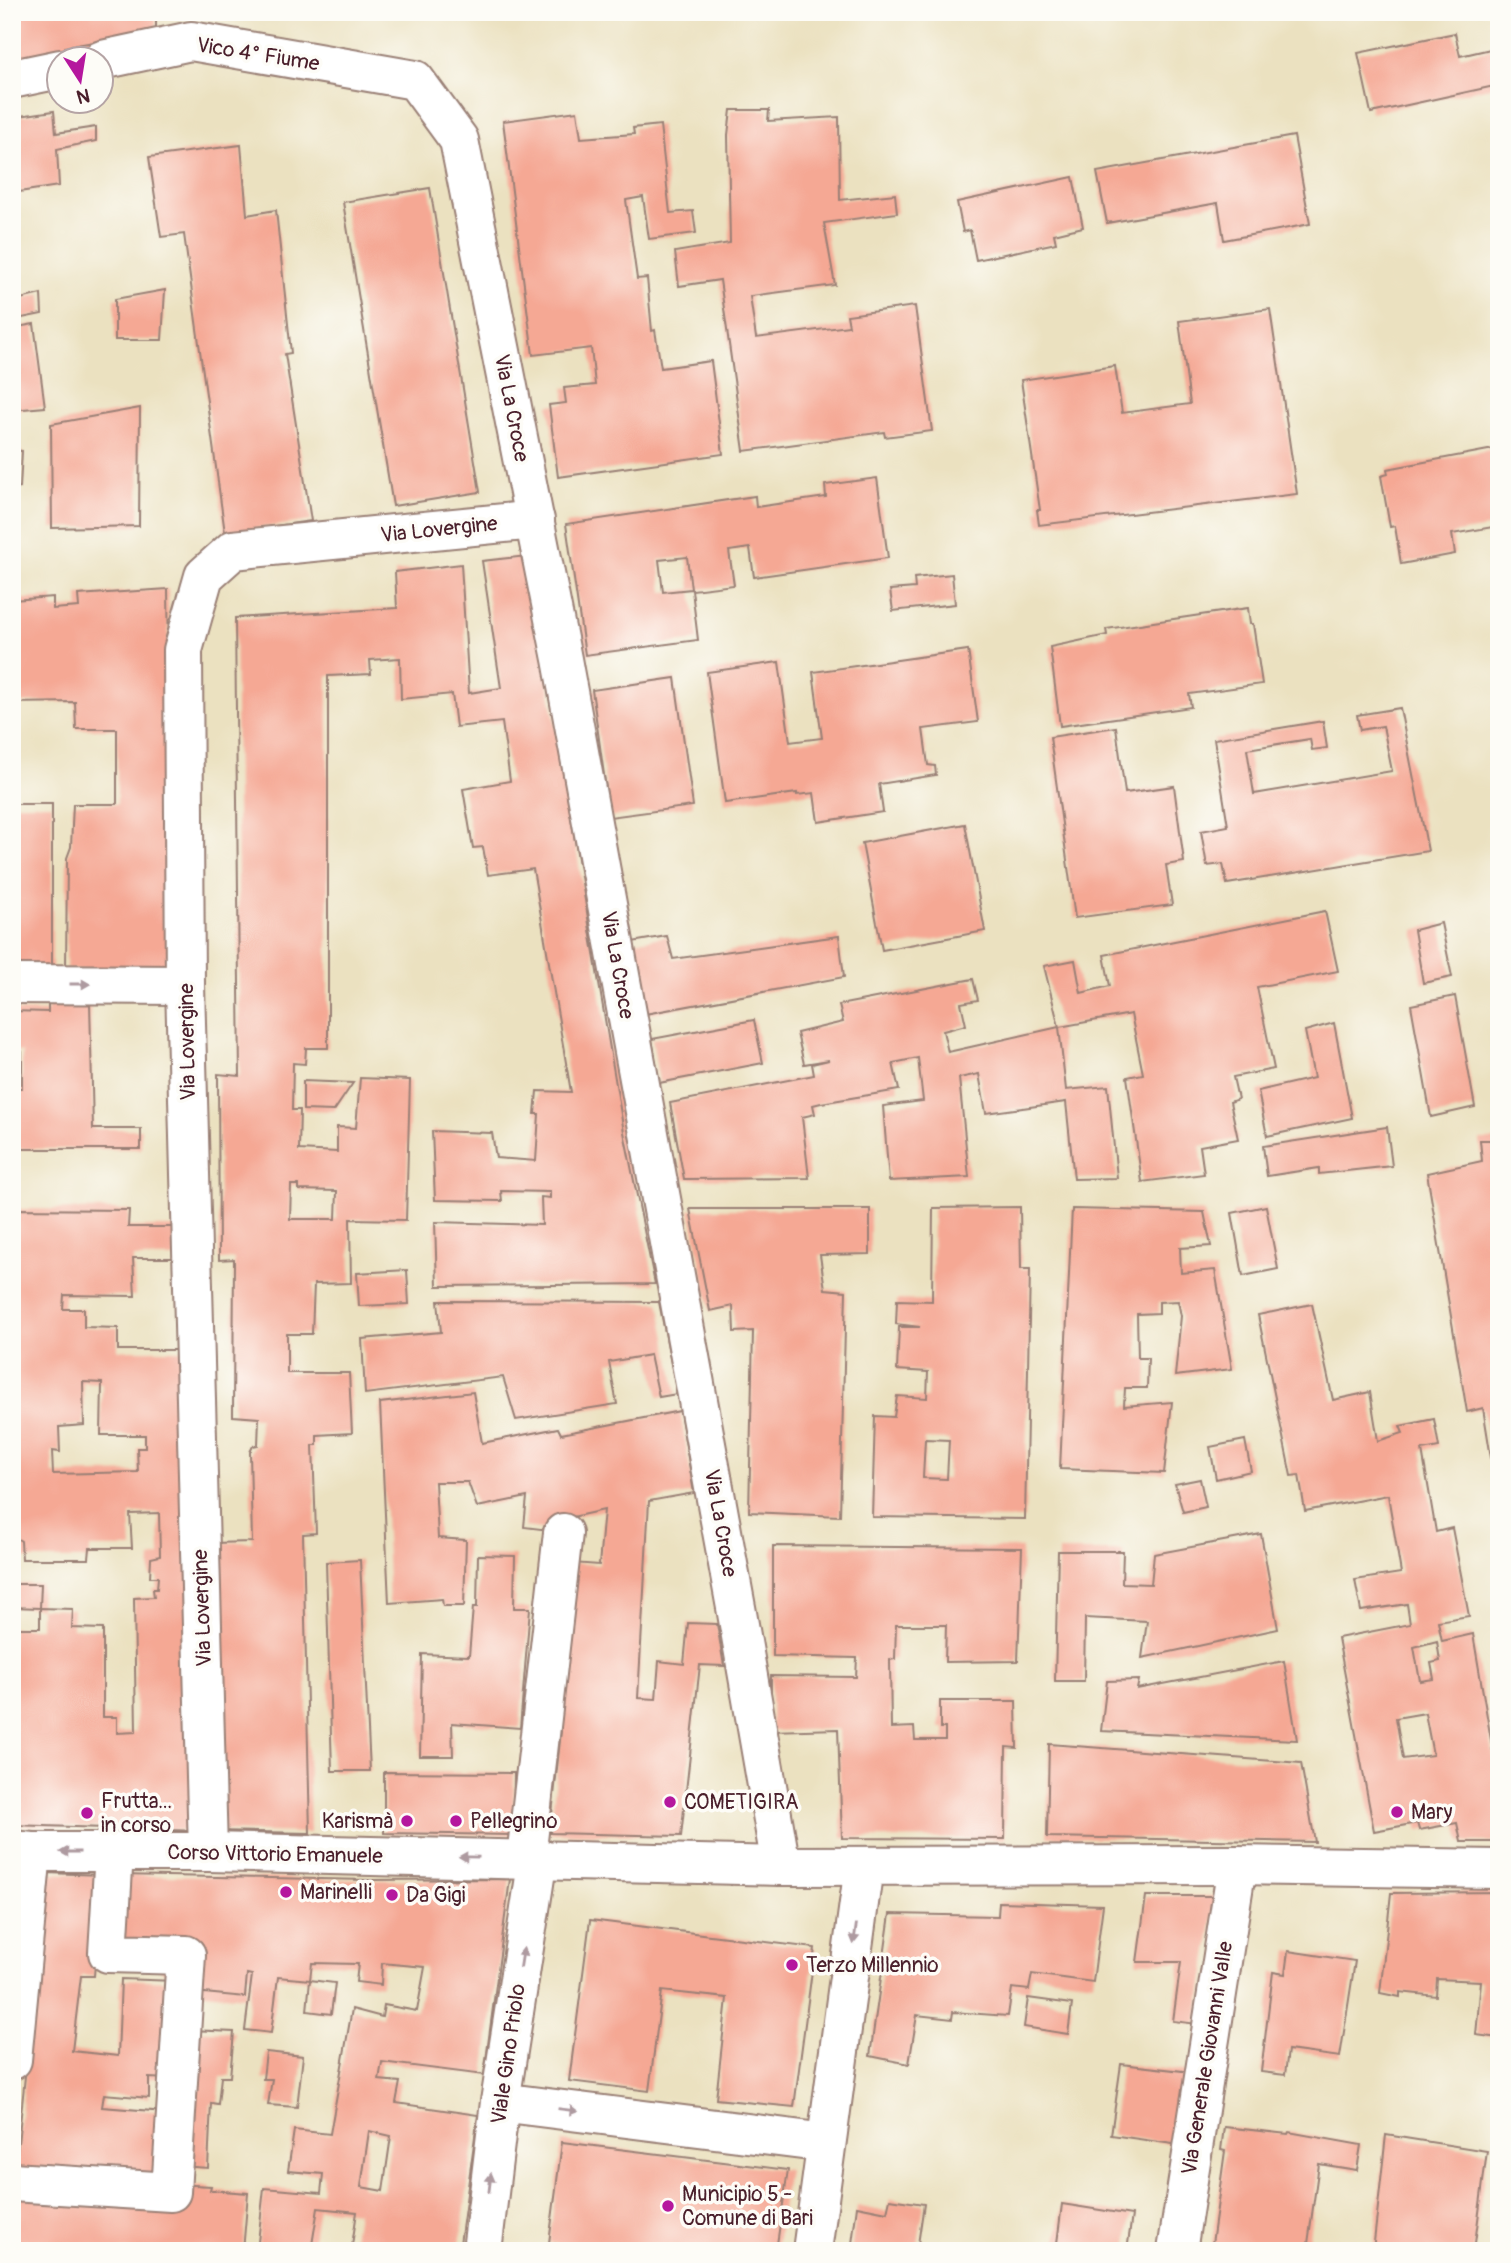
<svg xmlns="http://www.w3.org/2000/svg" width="1511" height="2263" font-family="Pangolin,sans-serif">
  <rect width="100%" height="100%" fill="#fdfcf7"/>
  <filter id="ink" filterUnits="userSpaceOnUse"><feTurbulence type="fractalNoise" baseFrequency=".0143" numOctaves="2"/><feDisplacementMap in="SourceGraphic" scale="14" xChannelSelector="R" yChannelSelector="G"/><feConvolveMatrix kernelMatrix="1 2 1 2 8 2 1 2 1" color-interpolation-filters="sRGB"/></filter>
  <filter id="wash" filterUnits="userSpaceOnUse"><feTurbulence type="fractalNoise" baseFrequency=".00686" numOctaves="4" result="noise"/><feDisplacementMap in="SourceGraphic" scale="28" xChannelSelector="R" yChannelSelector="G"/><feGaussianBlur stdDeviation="1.57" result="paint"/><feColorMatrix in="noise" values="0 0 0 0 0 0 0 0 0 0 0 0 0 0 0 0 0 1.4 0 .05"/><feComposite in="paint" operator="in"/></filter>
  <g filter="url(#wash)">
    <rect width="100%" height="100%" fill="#ebe1c0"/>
    <g id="blocks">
      <g fill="#f5a894" fill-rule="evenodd">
        <path d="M12,12H156V31L65,47L67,57L12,67Z"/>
        <path d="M1455,33L1460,56L1495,48L1499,63V85L1371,113L1358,53Z"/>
        <path d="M731,110H769L768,121L839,117L840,200L895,194L897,213L824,223L835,285L750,296L756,338L849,326L847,315L915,306L932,431L885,437L884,432L744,451L720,280L679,286L675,252L730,243L728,135Z"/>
        <path d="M54,111L56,133L96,127V141L57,149L59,186L12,193V117Z"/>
        <path d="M577,111L581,138L634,134L633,128L660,125L670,213L693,211L696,233L649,239L643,197L626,200L637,279L647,278L652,331L655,330L661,368L711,361L723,454L558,477L549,405L566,403L564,388L595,385L591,348L533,355L503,121Z"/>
        <path d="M1294,136L1310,224L1224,240L1218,203L1107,223L1097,172Z"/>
        <path d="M241,145L247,215L276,210L291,353L285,354L311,521L225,533L184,234L161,237L149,157Z"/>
        <path d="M1073,177L1083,227L1054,234L1056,243L976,260L970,230L963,232L957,202Z"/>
        <path d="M430,188L480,492L393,506L343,202Z"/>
        <path d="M165,290L162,340H115V299Z"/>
        <path d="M41,294L42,314L12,320V301Z"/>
        <path d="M1270,309L1297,494L1039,525L1037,510H1040L1021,380L1115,366L1122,413L1190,404L1179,321Z"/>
        <path d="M34,324L45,407L12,410V328Z"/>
        <path d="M140,408L139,526L52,528L51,424Z"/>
        <path d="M1499,448V526L1452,534L1455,554L1401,564L1395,526L1390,527L1381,476L1388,474L1387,469Z"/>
        <path d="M12,450L22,451L20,488L12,487Z"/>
        <path d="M877,478L888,558L754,577L750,548L729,551L734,585L692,590L698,640L585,655L566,524L755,496L756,507L826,497L825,485ZM687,557L691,589L663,592L659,560Z"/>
        <path d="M527,556L624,1132L655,1284L437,1286L435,1222L542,1225L541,1197L550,1198V1192L501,1191L502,1201L435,1200L432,1131L492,1133L496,1158L536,1161L539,1114H535L537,1091L571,1092L533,869L488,875L483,847L473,848L463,789L510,781L502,722L456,727L452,694L401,699L400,658L370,660L371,674L328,676V1048H306L305,1064L293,1063L292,1110H300L299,1150L337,1152V1127L356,1128L360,1078L410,1080L406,1220L350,1219L351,1283L314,1284L312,1334H287V1373H349L352,1433L317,1435V1445H313L316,1533L303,1534L310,1833L216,1831L212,1543L252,1542L250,1452L253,1446L258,1445L259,1418L233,1416L234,1259L219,1260L218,1074L240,1076L235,618L397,608L395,572L461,564L469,693L501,688L482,561ZM291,1185H299V1190L337,1191L336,1219H290Z"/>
        <path d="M952,574L955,604L893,611L890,590L915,588L914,578Z"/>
        <path d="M168,589L173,970H66L67,858L71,847L73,804H117V729H76L75,702L12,703V600L53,597V609L79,607L78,595Z"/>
        <path d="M1248,608L1250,624H1253L1262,684L1189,694L1191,707L1060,726L1050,647L1107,635L1106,629Z"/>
        <path d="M968,650L978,722L923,729L928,765L935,766L936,775L879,784L883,812L818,822L814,793L797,795V793L725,803L707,672L779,662L790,742L822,738L813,672Z"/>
        <path d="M675,678L693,806L610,817L592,690Z"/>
        <path d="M1400,708L1428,851L1227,884L1223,864L1207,866L1201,831L1228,826L1214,739L1323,721L1327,748L1312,750L1310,739L1247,749L1254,794L1392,771L1383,726L1360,730L1357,715Z"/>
        <path d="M1116,727L1125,793L1174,786L1184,862L1166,865L1172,905L1075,918L1050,737Z"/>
        <rect x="12" y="804" width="40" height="166"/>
        <path d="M965,824L985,931L882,950L862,843Z"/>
        <path d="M1325,911L1338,971L1257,987L1274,1069L1233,1077L1238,1099L1230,1102L1238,1139L1200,1146L1204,1174L1142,1182L1127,1077L1143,1074L1131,1014L1059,1027L1066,1090L1108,1086L1117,1178L1074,1179L1066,1102L986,1113L979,1074L959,1078L969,1177L889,1181L883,1106L923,1101L918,1058L893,1063L899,1090L821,1103L813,1105L815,1114L802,1117L809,1178L684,1179L670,1103L814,1075L812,1064L829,1060L804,1064L797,1033L843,1022L839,1005L973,979L978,1000L961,1003L966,1025L943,1031L948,1052L1059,1027L1044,966L1075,960L1081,993L1110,986L1104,955Z"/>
        <path d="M1441,923L1452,977L1423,983L1414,930Z"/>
        <path d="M667,936L673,959L839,936L844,977L645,1014L632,942Z"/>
        <path d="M1455,996L1475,1107L1431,1117L1411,1005Z"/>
        <path d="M48,1001L90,1002L93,1129H141V1149H12V1088H22V1052H13L12,1011L48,1012Z"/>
        <path d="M754,1020L763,1063L659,1083L652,1039Z"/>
        <path d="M1334,1023L1352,1118L1267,1136L1258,1091L1314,1078L1305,1031Z"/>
        <path d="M303,1081L353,1083L334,1111L303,1110Z"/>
        <path d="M1387,1127L1392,1166L1319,1174V1168L1267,1176L1263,1146Z"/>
        <path d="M1480,1140H1499L1497,1495L1483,1408L1467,1412L1427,1173L1482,1161Z"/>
        <path d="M1266,1206L1278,1269L1243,1276L1232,1213Z"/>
        <path d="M1020,1207L1021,1269H1030L1025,1519L872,1517L875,1416L894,1417L897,1396L927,1398L928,1372L897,1370L899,1327H920L896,1324L897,1300L932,1301L933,1208ZM925,1439L949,1440L947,1479L923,1478Z"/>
        <path d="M12,1209L129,1210L128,1227H181V1258H133L135,1296L64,1295L63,1309H84V1327L118,1328V1350H185L201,1831L12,1825V1628H40V1608L73,1609L72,1628L103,1629V1717H117V1733L136,1732L134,1598L154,1597L153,1589H157L158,1577H150L151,1558L160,1556L159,1513L130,1514L132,1548H90L89,1559H22L21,1541L12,1535ZM83,1382L102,1383L101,1435H145V1448H137L138,1472L53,1474L52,1451L60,1452L59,1427L84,1425Z"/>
        <path d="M690,1209H870V1254L820,1255L825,1289L846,1291L840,1516L749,1512L753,1331L734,1332L733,1306L710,1311Z"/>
        <path d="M1072,1209L1204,1212L1211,1246L1180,1248L1181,1273L1215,1270L1232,1369L1175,1376L1181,1316L1178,1301L1159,1302V1313L1137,1314L1138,1358H1148L1147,1388H1125L1124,1406L1172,1402L1164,1473L1060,1469Z"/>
        <path d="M407,1270L409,1304L359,1306L357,1273Z"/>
        <path d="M438,1301L659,1302L677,1394L659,1397L650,1355L609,1362L617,1404L516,1420L503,1377L365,1394L362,1339L441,1332Z"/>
        <path d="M1312,1304L1333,1400L1370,1392L1378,1441L1403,1433L1400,1426L1434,1419L1439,1447L1422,1450L1436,1532L1452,1528L1469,1616L1438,1621L1442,1641L1473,1634L1499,1787V1842H1461L1457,1823L1419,1830L1417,1823L1374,1831L1338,1638L1410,1624L1407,1604L1361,1611L1355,1580L1401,1573L1388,1495L1305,1511L1299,1475L1291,1476L1258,1315ZM1437,1641L1440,1661L1431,1663L1434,1679L1420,1681L1414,1647ZM1425,1713L1433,1755L1403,1759L1396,1718Z"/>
        <path d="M473,1392L482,1443L558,1428L561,1434L680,1411L694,1493L649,1501L638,1698L656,1699L659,1661L684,1664L688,1623L717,1624L724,1666L700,1665L681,1836L550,1833L561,1731V1680L573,1563L599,1565L604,1510L558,1520L557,1531L524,1527L527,1497L477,1507L468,1482H435L438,1538L466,1540L464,1606H443L442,1599L389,1603L380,1403Z"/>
        <path d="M1245,1440L1251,1471L1216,1479L1210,1447Z"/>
        <path d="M1200,1479L1206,1507L1183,1512L1175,1484Z"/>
        <path d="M1261,1534L1278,1629L1142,1658L1147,1621L1085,1618L1084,1681H1055L1058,1551H1123L1122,1583L1151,1584L1154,1554Z"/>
        <path d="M773,1546L1022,1548L1018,1661L945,1662L946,1625H896L895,1659L890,1660L891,1728L914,1727L915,1740H945V1728H940V1701H1016L1017,1748L1006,1747L1005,1839L842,1838L838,1729L771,1731V1676L856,1677L857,1658L773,1656Z"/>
        <path d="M478,1555L515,1556L514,1608H530L520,1728L452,1723L453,1756H420L422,1654L469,1656L473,1607H477Z"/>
        <path d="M360,1560L370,1771H332L326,1562Z"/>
        <path d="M12,1584H41L40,1608L12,1607Z"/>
        <path d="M1284,1661L1297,1740L1101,1731L1107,1681L1139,1680L1137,1689Z"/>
        <path d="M1049,1744L1301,1763L1315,1842L1047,1837Z"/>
        <path d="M384,1772L514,1773L513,1835L384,1833Z"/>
        <path d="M46,1873L102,1875L94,1976H81L72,2051L118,2056L121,1979L176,1981L169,2079L149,2078V2098L104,2094L102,2107L165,2112L160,2186L15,2173Z"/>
        <path d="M120,1875L369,1880L510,1879L484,2075L382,2062L379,2080L400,2082L396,2103L478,2115L459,2251H376L352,2245L357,2212L318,2208L311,2251H257L264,2188L321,2193L323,2174L288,2171L294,2130L330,2134L352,2009L382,2017L384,2005L417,2011L425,1967L382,1963L381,1985L356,1982L358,1964L312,1963L310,1980L278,1977L271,2033L245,2030L252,1975L247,1974L245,1997L194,1992L119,1942ZM369,2131L391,2136L383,2191L361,2187Z"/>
        <path d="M1499,1892V2038L1476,2035L1481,1981L1437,1979L1436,1996L1400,1992V1997L1380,1993L1391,1893Z"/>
        <path d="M1146,1896H1216L1197,2024L1173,2021L1181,1962H1137Z"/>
        <path d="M999,1902L1103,1905L1093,1982L1032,1974L1029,1990L1012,1988L1008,2016L953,2012L952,2019L917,2015L909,2064L870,2056L890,1914L998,1916Z"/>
        <path d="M590,1920L815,1948L794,2107L716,2099L727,1998L662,1991L649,2091L569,2081Z"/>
        <path d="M1288,1951L1355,1961L1340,2057L1288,2050L1285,2075L1261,2072L1273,1972L1285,1974Z"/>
        <path d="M310,1980L335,1983L331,2014L307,2011Z"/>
        <path d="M1028,1998L1072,2004L1068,2034L1024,2027Z"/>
        <path d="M191,2030L234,2032L230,2077H221L218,2104L211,2103L208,2168L181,2166Z"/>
        <path d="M266,2052L303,2056L297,2107L268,2105L272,2079H263Z"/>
        <path d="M1121,2064L1191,2072L1180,2145L1111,2135Z"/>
        <path d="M1224,2127L1288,2134L1289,2132L1361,2145L1357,2170L1319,2164L1307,2251H1211L1225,2151L1221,2150Z"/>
        <path d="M1386,2135L1487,2151L1474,2251H1373Z"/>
        <path d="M562,2142L788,2170L776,2251H613L549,2243Z"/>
        <path d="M174,2184L211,2186L210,2190L248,2193L243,2251H12L14,2196Z"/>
        <path d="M890,2199L924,2204L917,2251H851L857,2206L887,2212Z"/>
        <path d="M1062,2204L1132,2215L1127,2251H1056Z"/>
      </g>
    </g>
  </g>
  <g filter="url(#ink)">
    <use href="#blocks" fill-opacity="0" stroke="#9a8076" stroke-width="2"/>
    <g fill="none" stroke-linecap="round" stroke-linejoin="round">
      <defs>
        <g id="minor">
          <path d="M102,60L191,41L415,80L459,140L562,659L737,1613L781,1866"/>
          <path d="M12,79L60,69"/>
          <path d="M12,984L185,985"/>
          <path d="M12,1850L32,1852H208L781,1866L1237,1865L1499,1869"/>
          <path d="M208,1852L185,985L183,650L204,576L233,550L535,520"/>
          <path d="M526,1858L563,1533"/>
          <path d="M12,2060L32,1852"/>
          <path d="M500,2102L826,2143"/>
          <path d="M12,2182L171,2192L186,1955L108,1953L114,1852"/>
          <path d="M482,2251L500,2102L538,1858"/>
          <path d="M812,2251L864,1866"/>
          <path d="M1177,2251L1237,1865"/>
        </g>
      </defs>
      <use href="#minor" stroke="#9a8076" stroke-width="42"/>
      <use href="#minor" stroke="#fff" stroke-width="38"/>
    </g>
    <defs><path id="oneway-solid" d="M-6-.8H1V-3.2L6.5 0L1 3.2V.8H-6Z" transform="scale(1.75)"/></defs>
    <g fill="#ae9aa0">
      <use href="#oneway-solid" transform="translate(80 984)"/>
      <use href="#oneway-solid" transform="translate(70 1852) rotate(180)"/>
      <use href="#oneway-solid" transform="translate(469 1857) rotate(-179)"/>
      <use href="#oneway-solid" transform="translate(855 1934) rotate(98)"/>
      <use href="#oneway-solid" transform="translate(522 1958) rotate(-81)"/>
      <use href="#oneway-solid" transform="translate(568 2110) rotate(7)"/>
      <use href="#oneway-solid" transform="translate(490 2183) rotate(-83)"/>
    </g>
  </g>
  <g fill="#b5179e" stroke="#fdfcf7" stroke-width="2.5">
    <circle cx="670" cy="1802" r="7"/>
    <circle cx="1397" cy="1812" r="7"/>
    <circle cx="87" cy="1813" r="7"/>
    <circle cx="407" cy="1821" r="7"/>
    <circle cx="456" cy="1821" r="7"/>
    <circle cx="286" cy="1892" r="7"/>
    <circle cx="392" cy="1895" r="7"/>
    <circle cx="792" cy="1965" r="7"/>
    <circle cx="668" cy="2206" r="7"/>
  </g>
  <g text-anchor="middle" stroke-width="7" stroke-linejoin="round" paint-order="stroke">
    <g font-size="21" fill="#4a1f2b" stroke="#fdfcf7">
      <text transform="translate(258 54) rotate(9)" y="7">Vico 4° Fiume</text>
      <text transform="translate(512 408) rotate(79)" y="7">Via La Croce</text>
      <text transform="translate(439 529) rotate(-6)" y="7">Via Lovergine</text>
      <text transform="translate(618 965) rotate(80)" y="7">Via La Croce</text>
      <text transform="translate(187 1042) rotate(-91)" y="7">Via Lovergine</text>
      <text transform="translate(721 1523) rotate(80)" y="7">Via La Croce</text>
      <text transform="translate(202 1608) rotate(-92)" y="7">Via Lovergine</text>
      <text transform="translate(275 1854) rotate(1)" y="7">Corso Vittorio Emanuele</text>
      <text transform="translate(508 2054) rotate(-82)" y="7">Viale Gino Priolo</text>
      <text transform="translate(1207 2058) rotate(-81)" y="7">Via Generale Giovanni Valle</text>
    </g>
    <g font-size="21" fill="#4a1f2b" stroke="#fdfcf7" text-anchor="start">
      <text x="101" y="1808">Frutta...<tspan x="101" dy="24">in corso</tspan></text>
      <text x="684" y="1809">COMETIGIRA</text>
      <text x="1411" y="1819">Mary</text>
      <text x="393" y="1828" text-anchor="end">Karismà</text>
      <text x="470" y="1828">Pellegrino</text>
      <text x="300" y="1899">Marinelli</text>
      <text x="406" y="1902">Da Gigi</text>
      <text x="806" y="1972">Terzo Millennio</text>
      <text x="682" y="2201">Municipio 5 -<tspan x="682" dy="24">Comune di Bari</tspan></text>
    </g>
  </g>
  <rect width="1511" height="2263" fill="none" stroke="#fdfcf7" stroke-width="42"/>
  <g transform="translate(80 80) rotate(168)"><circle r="33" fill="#fdfcf7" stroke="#b5a4a5" stroke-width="2"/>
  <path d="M0-5L12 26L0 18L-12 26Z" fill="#b5179e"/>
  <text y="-10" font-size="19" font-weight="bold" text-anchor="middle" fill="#4a1f2b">N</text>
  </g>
</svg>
